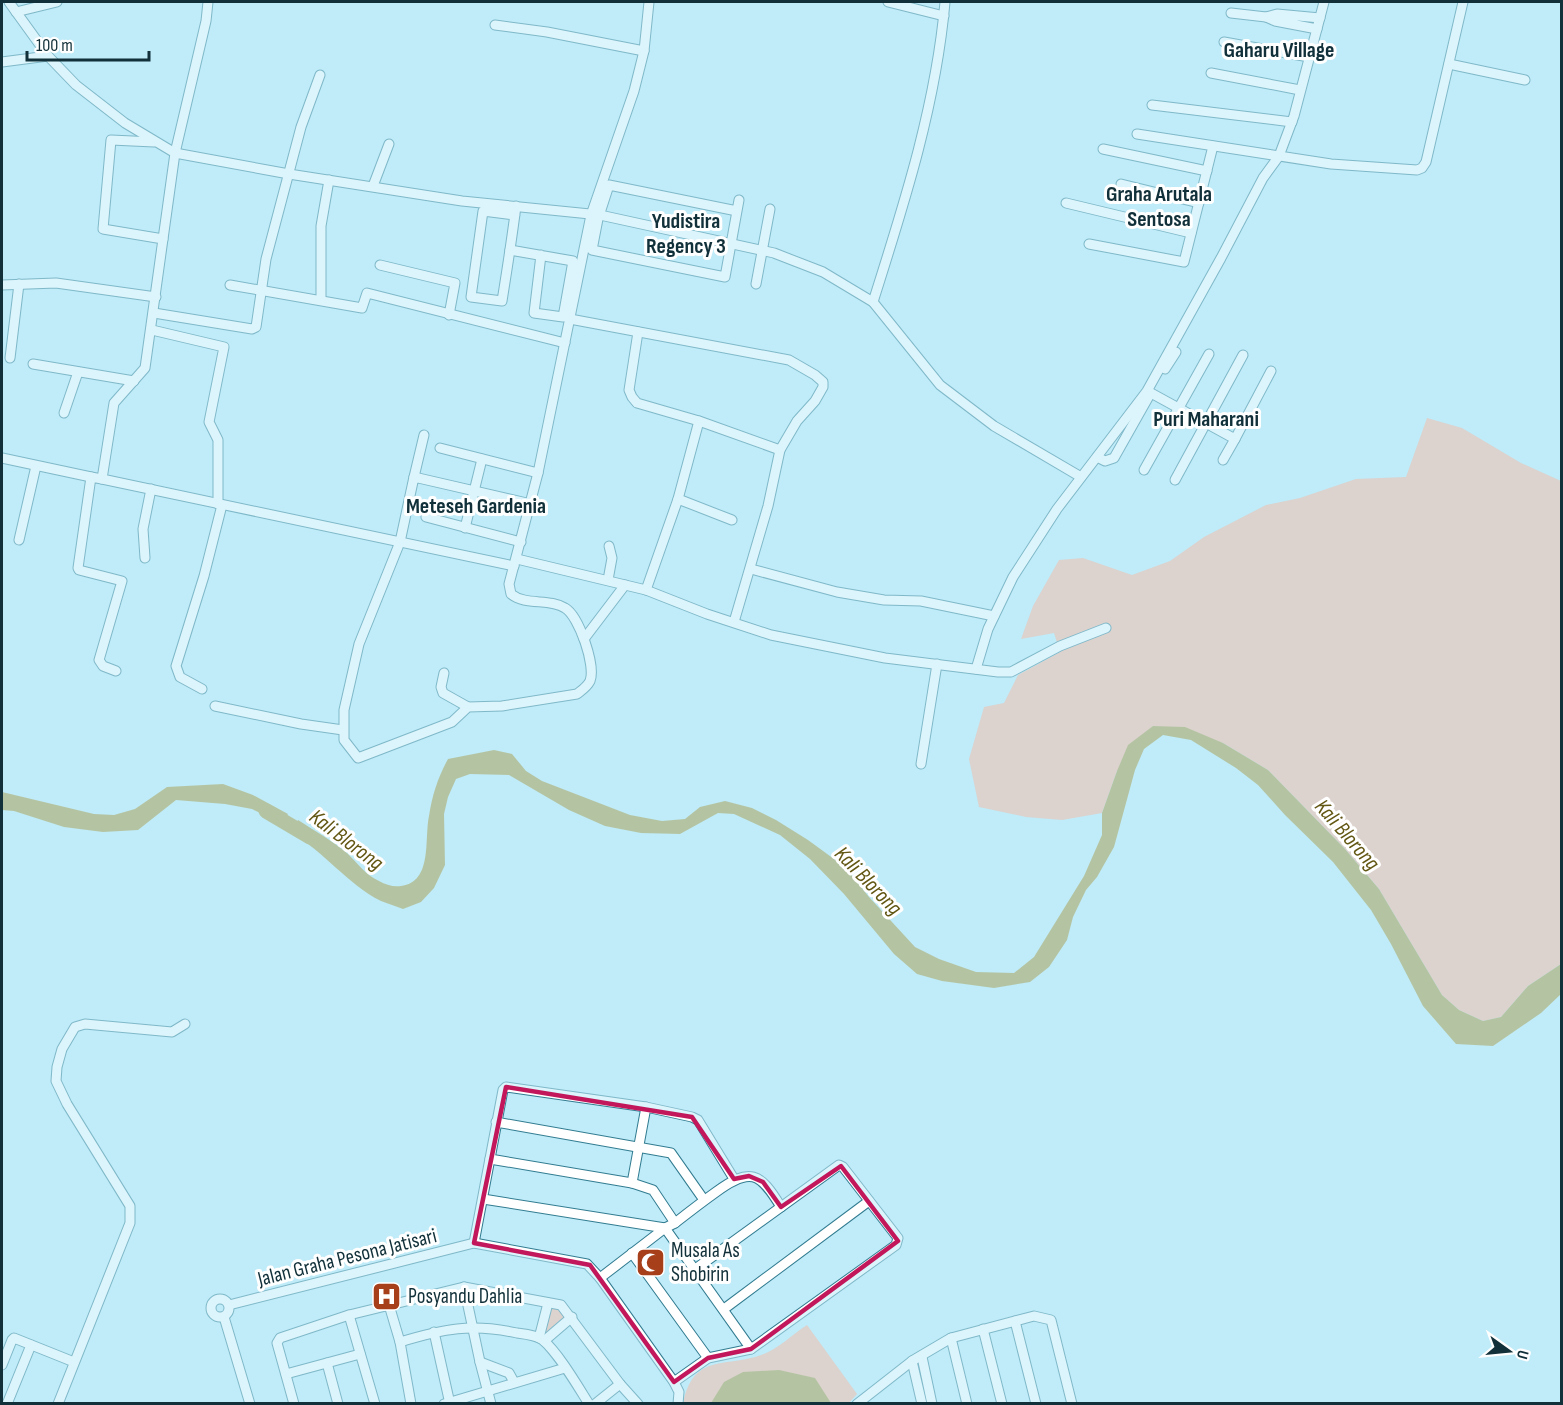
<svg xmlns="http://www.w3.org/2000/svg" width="1563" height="1405" font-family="'Sofia Sans Condensed',sans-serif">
  <rect width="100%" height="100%" fill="#c0ebf8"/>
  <g fill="#feb49c">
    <path d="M1427,418L1462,428L1521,463L1561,481V964L1528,986L1501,1017L1483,1021L1459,1010L1442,995L1379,889L1345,849L1268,770L1223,743L1153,726L1117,771L1102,813L1062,820L1026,817L979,807L969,759L984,707L1004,703L1018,675L1060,652L1054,633L1021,639L1033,606L1059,560L1083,558L1132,575L1170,561L1204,537L1266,505L1300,498L1356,479L1406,477Z"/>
    <path d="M551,1307L559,1308L567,1321L549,1336L543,1333Z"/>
    <path d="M807,1325L857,1394L849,1403L683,1404C693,1353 724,1368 761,1355C777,1350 793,1334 807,1325Z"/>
  </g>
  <g fill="#a7963c">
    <path d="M1153,726L1185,727L1223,743L1268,770L1345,849L1379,889L1442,995L1459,1010L1483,1021L1501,1017L1528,986L1561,964V994L1541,1013L1493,1046L1456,1044L1423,1006L1391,944L1371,910L1333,862L1285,815L1258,785L1236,768L1191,740L1163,735L1144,749L1135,770L1114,847L1097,877L1086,890L1073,917L1067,940L1049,967L1030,982L994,988L942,981L917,974L894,954L844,894L810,859L780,835L734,814L718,813L680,834L641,833L605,826L569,810L509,775L470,774L456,779L448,797L444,814L445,865L434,888L421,902L403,909C396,906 388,904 381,901C347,884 324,851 291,833L298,820C315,831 333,841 348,854C358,864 366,875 379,881C386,885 393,887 401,886C433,882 424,839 429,816C432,796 438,777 448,759L494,750L512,754L526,771L542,781L630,815L662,821L685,819L700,807L725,801L752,808L776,820L808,840L845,867L869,897L915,947L939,959L976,972L1014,973L1034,957L1084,876L1102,835V813L1117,771L1128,745Z"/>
    <path d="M223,784L253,795L288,814L282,824L252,809L225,804L176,800L138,830L103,832L64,827L14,811L2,810V792L94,814L114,815L135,809L167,787Z"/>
    <path d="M779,1370L815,1378L831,1403H711L724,1382L743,1372Z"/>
  </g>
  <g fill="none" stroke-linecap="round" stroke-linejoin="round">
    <path stroke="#a7963c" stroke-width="15" d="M266,811L310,837"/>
    <defs>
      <g id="street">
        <path d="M9,2L48,56L76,85L125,123L175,153L289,174L462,201L600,215L774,253L823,272L873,302L940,385L994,426L1081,477"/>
        <path d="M208,2L206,21L175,153L145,368L114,403L102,479L514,566"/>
        <path d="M888,2L944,16"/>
        <path d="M16,12L57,2"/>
        <path d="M1231,13L1266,17"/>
        <path d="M495,25L547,32L644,51"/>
        <path d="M1317,29L1275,21L1266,17L1277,14L1320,18"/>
        <path d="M1224,42L1309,57"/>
        <path d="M2,62L48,56"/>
        <path d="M1449,64L1525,80"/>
        <path d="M1211,73L1300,90"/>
        <path d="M1152,105L1292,122"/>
        <path d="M1137,134L1331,164L1417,170L1422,168L1426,162L1463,2"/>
        <path d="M154,142L111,140L103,229L163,239"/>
        <path d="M1103,149L1207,171"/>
        <path d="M1121,184L1199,203"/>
        <path d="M373,186L389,144"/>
        <path d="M1066,203L1191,233"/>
        <path d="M737,211L609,185L598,219L592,250L725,277L739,200"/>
        <path d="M515,215L483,211L471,297L502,301C507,270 512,238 516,206"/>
        <path d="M1089,244L1184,262L1213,146"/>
        <path d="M510,250L573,261L563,317L534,313L541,255"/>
        <path d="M380,265L455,283L449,315"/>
        <path d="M756,284L770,209"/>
        <path d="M2,285L56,283L156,297"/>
        <path d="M230,285L362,308L367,293L565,343"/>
        <path d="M321,300V226L329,180"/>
        <path d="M873,302C904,204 936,105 945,2"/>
        <path d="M154,313L252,329L256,327L266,259L301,127L320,75"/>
        <path d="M570,319L789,360L815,375L823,382V387L815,401L797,421L780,450L768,506L734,622"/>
        <path d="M152,330L224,347L209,422L218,440V504"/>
        <path d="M638,332L629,390L632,397L637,403L699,421L780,450"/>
        <path d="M10,358L19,284"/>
        <path d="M33,364L134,381"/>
        <path d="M1165,369L1176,352"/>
        <path d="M1151,393L1235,439L1223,460"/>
        <path d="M64,413L78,372"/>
        <path d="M1235,439L1271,371"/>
        <path d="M440,448L538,473"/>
        <path d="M1097,457L1105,461L1114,458L1149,396"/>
        <path d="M2,458L91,477"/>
        <path d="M1144,470L1209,354"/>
        <path d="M414,477L424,435"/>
        <path d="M102,479L91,477L78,568L79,570L122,581L99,660L103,666L116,671"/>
        <path d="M1175,480L1243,355"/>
        <path d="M678,499L732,520"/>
        <path d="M531,504L414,477L400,542L359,644L344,710V740L358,758L452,722L468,707L502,706L577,694C582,690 587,687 590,681C596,666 579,616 565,608C549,598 526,606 511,594L509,584L538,473L591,215L634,91L644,51L649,2"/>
        <path d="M426,517L521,542"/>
        <path d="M465,528L482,459"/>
        <path d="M19,540L36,466"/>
        <path d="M145,558L143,529L151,489"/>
        <path d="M517,559L646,590L707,614L771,635L885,658L998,672H1011L1060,646L1106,628"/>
        <path d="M751,569L837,592L884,600L921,601L994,616"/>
        <path d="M608,580L612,558L609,546"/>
        <path d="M646,590L678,499L699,421"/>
        <path d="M584,639L625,585"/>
        <path d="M976,669L988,629L1013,577L1057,509L1147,391L1221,258L1263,178L1279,156L1294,116L1324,2"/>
        <path d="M444,673L441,687L443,693L468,707"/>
        <path d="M202,689L180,677L176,666L204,576L222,505"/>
        <path d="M215,706L301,724L343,730"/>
        <path d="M921,764L937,664"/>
        <path d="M496,1122L671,1153L704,1200"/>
        <path d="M490,1159L632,1183L653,1190L675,1223"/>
        <path d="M632,1183L646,1107"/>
        <path d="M483,1199L665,1228"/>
        <path d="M665,1228L751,1349"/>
        <path d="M474,1243L503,1090L506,1087L646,1107L692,1117L698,1120L734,1179"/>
        <path d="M632,1253L708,1358"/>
        <path d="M600,1278L665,1228L675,1223C689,1212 702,1202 716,1192C750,1167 760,1172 781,1207"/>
        <path d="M464,1287L480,1362L491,1404"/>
        <circle cx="220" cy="1308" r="9"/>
        <path d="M229,1305L474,1243L587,1264L600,1278L674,1382L679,1392L678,1404"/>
        <path d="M389,1305L400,1342L411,1404"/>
        <path d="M724,1309L869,1201"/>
        <path d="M349,1315L375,1404"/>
        <path d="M224,1317L250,1404"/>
        <path d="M1015,1321L1036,1404"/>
        <path d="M983,1329L1002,1404"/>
        <path d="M434,1332L450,1404"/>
        <path d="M539,1338L548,1303"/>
        <path d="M951,1338L967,1404"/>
        <path d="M544,1341L572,1317"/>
        <path d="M400,1342C443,1329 471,1323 517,1333C525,1334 536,1335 543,1340C559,1354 577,1385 589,1404"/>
        <path d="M922,1357L932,1404"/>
        <path d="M480,1362L509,1373L514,1382"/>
        <path d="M327,1363L338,1404"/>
        <path d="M2,1365L12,1340L14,1338L74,1362"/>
        <path d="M286,1374L360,1354"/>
        <path d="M674,1382L708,1358L751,1349L896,1245L898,1238L843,1167L839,1165L694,1270"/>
        <path d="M7,1404L31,1345"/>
        <path d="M58,1404L130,1223V1206L67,1104L56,1081L57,1067L62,1049L75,1027L85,1024L172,1032L185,1024"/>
        <path d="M294,1404L277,1343L280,1338L349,1315L464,1287L561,1305L620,1384L638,1404"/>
        <path d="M444,1404L565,1368"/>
        <path d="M595,1404L620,1384"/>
        <path d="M857,1404L912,1361"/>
        <path d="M922,1404L912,1361L951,1338L1034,1316L1051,1320L1072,1404"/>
      </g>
    </defs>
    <use href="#street" stroke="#317c91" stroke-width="11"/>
    <use href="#street" stroke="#fff" stroke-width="9"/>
  </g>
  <path d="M0 0H1563V1405H0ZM506,1087L692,1117L734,1179L749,1176L763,1182L781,1207L841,1166L898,1241L751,1349L708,1358L674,1382L590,1265L474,1243Z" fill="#c0ebf8" fill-opacity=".55" fill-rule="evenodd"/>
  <path fill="none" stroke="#c2185b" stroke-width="4.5" stroke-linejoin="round" d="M506,1087L692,1117L734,1179L749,1176L763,1182L781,1207L841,1166L898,1241L751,1349L708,1358L674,1382L590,1265L474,1243Z"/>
  <defs>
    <symbol id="mosque-square" viewBox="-11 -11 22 22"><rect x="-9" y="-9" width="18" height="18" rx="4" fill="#a63f1a" stroke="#fff"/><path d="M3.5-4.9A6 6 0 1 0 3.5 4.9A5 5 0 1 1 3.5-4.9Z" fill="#fff"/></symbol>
    <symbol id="hospital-square" viewBox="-11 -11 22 22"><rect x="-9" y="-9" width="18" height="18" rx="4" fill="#a63f1a" stroke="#fff"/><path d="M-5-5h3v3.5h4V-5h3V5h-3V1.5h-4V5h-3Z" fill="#fff"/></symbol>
  </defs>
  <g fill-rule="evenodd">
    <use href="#mosque-square" x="634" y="1246" width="33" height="33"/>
    <use href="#hospital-square" x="370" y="1280" width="33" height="33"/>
  </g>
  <g text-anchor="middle" stroke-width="6" stroke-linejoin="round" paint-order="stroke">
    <g font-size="21" fill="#113039" stroke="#fff" text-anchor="start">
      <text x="671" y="1257">Musala As<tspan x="671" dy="24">Shobirin</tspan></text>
      <text x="408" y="1303">Posyandu Dahlia</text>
    </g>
    <g font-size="21" fill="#113039" stroke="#fff">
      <text transform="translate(347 1257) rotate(-14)" y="7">Jalan Graha Pesona Jatisari</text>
    </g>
    <g font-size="22" font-weight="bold" fill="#113039" stroke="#fff">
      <text x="1279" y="57">Gaharu Village</text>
      <text x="1159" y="201">Graha Arutala<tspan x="1159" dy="25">Sentosa</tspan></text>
      <text x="686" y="228">Yudistira<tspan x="686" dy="25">Regency 3</tspan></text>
      <text x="1206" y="426">Puri Maharani</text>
      <text x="476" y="513">Meteseh Gardenia</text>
    </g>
    <g font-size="22" font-style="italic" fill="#635714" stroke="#fff">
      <text transform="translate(1348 834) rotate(49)" y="8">Kali Blorong</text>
      <text transform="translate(347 839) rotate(37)" y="8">Kali Blorong</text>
      <text transform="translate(869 880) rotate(46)" y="8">Kali Blorong</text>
    </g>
  </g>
  <rect width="1563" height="1405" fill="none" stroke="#113039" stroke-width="6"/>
  <g transform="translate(1509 1351) rotate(105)" stroke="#ffffff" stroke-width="4.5" paint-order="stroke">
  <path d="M0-4.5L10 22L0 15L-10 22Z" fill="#113039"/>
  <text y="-9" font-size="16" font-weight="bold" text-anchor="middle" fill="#113039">U</text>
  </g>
  <path d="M27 51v9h122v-9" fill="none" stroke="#113039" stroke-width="3"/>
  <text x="36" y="51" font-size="18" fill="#113039" stroke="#ffffff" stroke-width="4.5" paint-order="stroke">100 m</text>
</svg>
